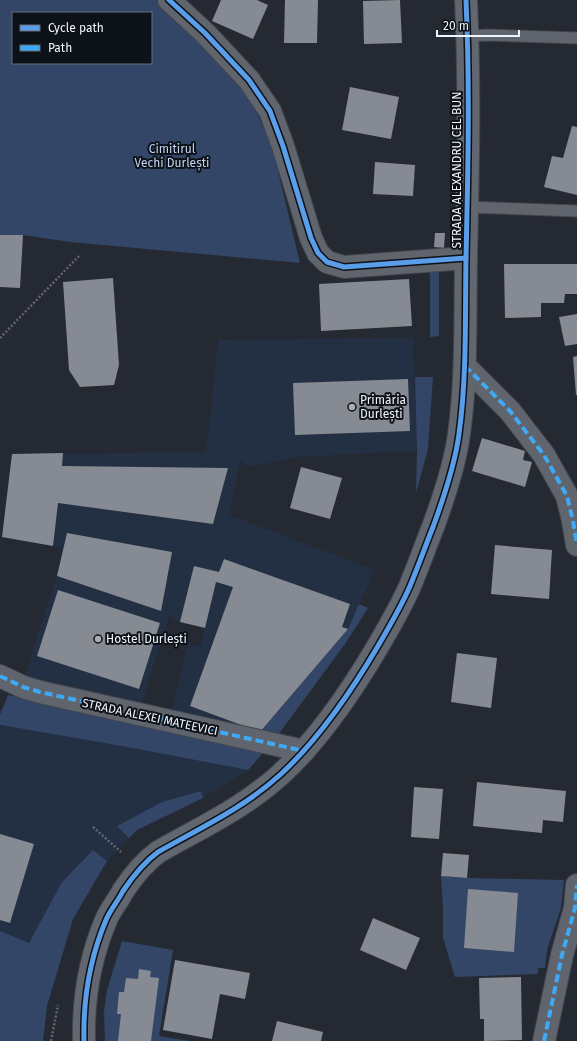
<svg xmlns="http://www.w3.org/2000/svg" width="577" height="1041" font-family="'Fira Sans',sans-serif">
  <rect width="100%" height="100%" fill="#252932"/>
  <g fill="#232f42">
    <path d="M413,337L417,451L298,457L249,467L240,461L230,515L375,570L348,629L257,736L171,714L188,644L200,646L205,628L180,622L169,616L141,706L25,678L37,635L57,576L63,549L53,546L2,537L12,454L206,452L218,340Z"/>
    <path d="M0,709L254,764L248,770L203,798L137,830L107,861L73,919L47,1006L43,1041H0Z"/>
  </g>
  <g fill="#334668" fill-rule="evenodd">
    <path d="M0,0H156L214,55L248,92L273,150L300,263L70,242L23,235H0ZM13,13H151V63H13Z"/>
    <path d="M430,272H439V336L430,337Z"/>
    <path d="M415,377H433L428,449L416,493L417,451Z"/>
    <path d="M359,604L368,608L345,644L275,739L257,736L348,629Z"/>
    <path d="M8,695L263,753L248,770L133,748L7,726L0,725V715Z"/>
    <path d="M201,791L203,798L137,830L129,838L117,826L162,802Z"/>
    <path d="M93,850L107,861L73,919L47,1006L43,1041H0V931L29,943L62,882Z"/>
    <path d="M441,876L467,878L564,880L561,908L547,950L545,968H538V974L455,977L443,938V909Z"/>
    <path d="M122,941L173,950L159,1036L189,1041H105L104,1011L107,990Z"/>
  </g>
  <g fill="#868a92">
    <path d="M221,0H257L268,5L253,39L212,21Z"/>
    <path d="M285,0H318L317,43H284Z"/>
    <path d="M400,0L402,43L364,44L363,1Z"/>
    <path d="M350,87L399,97L391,139L342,130Z"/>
    <path d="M572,126L577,127V195L544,187L552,156L563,158Z"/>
    <path d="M375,162L415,165L413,196L373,194Z"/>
    <path d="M435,233H445L444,248L434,247Z"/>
    <path d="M0,235H23L20,288L0,287Z"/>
    <path d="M504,264H577V294H565L564,303H541V317L505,318Z"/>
    <path d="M113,278L119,365L114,385L80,387L69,370L63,282Z"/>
    <path d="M409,279L412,326L321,331L319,284Z"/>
    <path d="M577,314V344L565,346L559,317Z"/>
    <path d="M577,356V395H576L573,357Z"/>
    <path d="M408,379L410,431L295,435L293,383Z"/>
    <path d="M482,438L525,451L523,460L532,462L525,487L472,471Z"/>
    <path d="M63,453L62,466L228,468L213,524L58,503L53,546L2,537L12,454Z"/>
    <path d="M301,467L342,478L330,519L290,508Z"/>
    <path d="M67,533L172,552L161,611L57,576Z"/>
    <path d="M495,545L552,550L549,599L491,594Z"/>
    <path d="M224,559L350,604L342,627L348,629L260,732L190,706L233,587L216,582L205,628L180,622L194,566L219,572Z"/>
    <path d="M58,590L160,623L139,689L37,656Z"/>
    <path d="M457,653L497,658L491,708L451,702Z"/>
    <path d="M477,782L566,791L563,822L543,820L542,833L473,826Z"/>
    <path d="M414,787L443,789L439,839L411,837Z"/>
    <path d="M0,834L34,844L10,923L0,920Z"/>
    <path d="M443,853L469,855L467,878L441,876Z"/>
    <path d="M468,889L518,893L514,952L464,948Z"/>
    <path d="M373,918L420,938L406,970L360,950Z"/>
    <path d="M175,960L250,973L245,999L220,994L212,1039L163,1030Z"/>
    <path d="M139,969L151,971L150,977L159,978L151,1041H118L121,1014H117L119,992H124L126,978L138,979Z"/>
    <path d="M521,977L522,1040L484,1041V1019H480L479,978Z"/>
    <path d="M277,1021L323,1032L321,1041H272Z"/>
  </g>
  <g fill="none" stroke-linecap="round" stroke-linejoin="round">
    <defs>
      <g id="lane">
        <path d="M468,36L488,35L577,38"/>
        <path d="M467,207L577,211"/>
      </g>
      <g id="street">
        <path d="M169,0L205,33L249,80L270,111L283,146L311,238L318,253L327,262L344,267L466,258"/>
        <path d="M465,366L510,411L544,455L567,496L573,521L577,545"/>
        <path d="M0,676L23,687L40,692L304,751"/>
        <path d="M544,1041L562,955L575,908L577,885"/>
      </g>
      <path id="secondary" d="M84,1041C83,1001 90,958 106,920C110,910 118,901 123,891C133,876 143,863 158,852C200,828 244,808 281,774C320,738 351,692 378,646C389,627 401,607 410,586C418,567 425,547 433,527C444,497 455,465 459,434C467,376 465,316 466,258C468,172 470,86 466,0"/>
    </defs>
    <use href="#lane" stroke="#42464e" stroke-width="13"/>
    <use href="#street" stroke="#42464e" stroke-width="24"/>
    <use href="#secondary" stroke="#42464e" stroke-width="24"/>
    <g stroke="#62666e" stroke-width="2.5" stroke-dasharray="2 2" stroke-linecap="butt">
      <path d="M0,338L79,256"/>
      <path d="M93,827L121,852"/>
      <path d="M51,1041L58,1005"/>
    </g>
    <use href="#lane" stroke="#60646c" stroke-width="11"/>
    <use href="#street" stroke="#60646c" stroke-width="22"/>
    <use href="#secondary" stroke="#61666f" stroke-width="22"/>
    <g stroke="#3fa9f5" stroke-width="4" stroke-dasharray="8 4" stroke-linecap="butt">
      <path d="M465,366L510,411L544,455L567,496L573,521L577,545"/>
      <path d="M0,676L23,687L40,692L304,751"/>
      <path d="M544,1041L562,955L575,908L577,885"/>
    </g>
    <defs>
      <g id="cycleway">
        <path d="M169,0L205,33L249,80L270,111L283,146L311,238L318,253L327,262L344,267L466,258"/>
        <path d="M84,1041C83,1001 90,958 106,920C110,910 118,901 123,891C133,876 143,863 158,852C200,828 244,808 281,774C320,738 351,692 378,646C389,627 401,607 410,586C418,567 425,547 433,527C444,497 455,465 459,434C467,376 465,316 466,258C468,172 470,86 466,0"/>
      </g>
    </defs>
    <use href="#cycleway" stroke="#0d1118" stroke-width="8"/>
    <use href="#cycleway" stroke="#5a9eea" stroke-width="5"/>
  </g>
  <g fill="#a9aeb6" stroke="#0d1118" stroke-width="1.5">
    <circle cx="352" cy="407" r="4"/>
    <circle cx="98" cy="639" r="4"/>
  </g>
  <g text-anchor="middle" stroke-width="4" stroke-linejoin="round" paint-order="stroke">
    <g font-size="12" fill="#c3d5f2" stroke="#0d1118">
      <text x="172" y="153">Cimitirul<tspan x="172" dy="14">Vechi Durlești</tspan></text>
    </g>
    <g font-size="12" fill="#f0f5fd" stroke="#0d1118">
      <text transform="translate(457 170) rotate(-90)" y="4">STRADA ALEXANDRU CEL BUN</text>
      <text transform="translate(150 717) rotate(12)" y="4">STRADA ALEXEI MATEEVICI</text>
    </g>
    <g font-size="12" fill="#f0f5fd" stroke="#0d1118" text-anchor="start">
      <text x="360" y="404">Primăria<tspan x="360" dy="14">Durlești</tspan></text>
      <text x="106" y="643">Hostel Durlești</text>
    </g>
  </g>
  <rect x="12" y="12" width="140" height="52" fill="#0d1118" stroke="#686c74"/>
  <rect x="20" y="25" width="20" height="6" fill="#5a9eea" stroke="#686c74"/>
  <text x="48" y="32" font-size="12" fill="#f0f5fd">Cycle path</text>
  <rect x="20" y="45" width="20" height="6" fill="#3fa9f5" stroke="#686c74"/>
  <text x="48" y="52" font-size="12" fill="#f0f5fd">Path</text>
  <path d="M437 30v6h82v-6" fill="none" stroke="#f0f5fd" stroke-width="2"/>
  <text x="443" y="30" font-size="12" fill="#f0f5fd" stroke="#0d1118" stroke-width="3" paint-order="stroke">20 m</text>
</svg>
